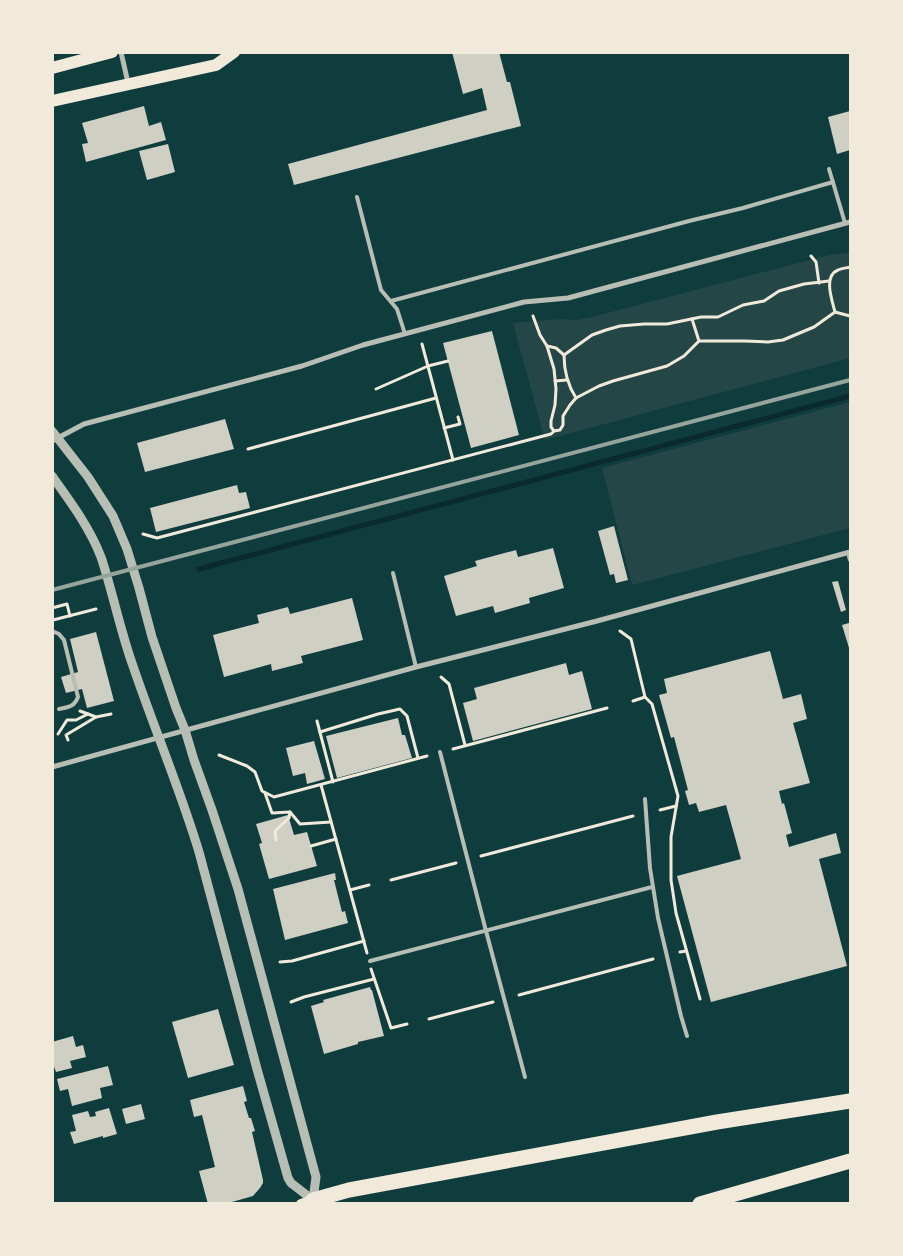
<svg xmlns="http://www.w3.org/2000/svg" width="903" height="1256" font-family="'Public Sans',sans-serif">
  <rect width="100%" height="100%" fill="#0f3d3e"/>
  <g fill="#244646">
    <path d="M850,253V358L545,440L513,323L560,319L578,320L596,316L821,257L835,254Z"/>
    <path d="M850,402V528L632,585L602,468Z"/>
  </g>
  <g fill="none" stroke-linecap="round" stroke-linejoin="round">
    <path stroke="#0a2a2b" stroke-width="5" d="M199,569L850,396"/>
  </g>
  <g fill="#cfcfc3">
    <path d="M452,52H499L507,82H510L521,126L294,185L288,164L487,110L482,88L463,94Z"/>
    <path d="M144,106L149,126L161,122L166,140L86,162L82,144L88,143L82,123Z"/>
    <path d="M850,111V150L837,154L828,117Z"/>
    <path d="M168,144L175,172L147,180L139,151Z"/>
    <path d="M492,331L519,435L471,448L443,343Z"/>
    <path d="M225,419L234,449L145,472L137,443Z"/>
    <path d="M237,485L239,493L246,492L250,508L156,532L150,508Z"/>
    <path d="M614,526L628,580L616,583L614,574L610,575L598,531Z"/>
    <path d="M553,548L564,588L529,598L530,603L495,613L493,606L456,616L444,576L477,566L475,561L516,550L518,557Z"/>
    <path d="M838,581L846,610L841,612L832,582Z"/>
    <path d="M352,598L363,640L301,656L303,663L272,671L271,664L224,677L213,635L259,623L257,615L288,607L290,614Z"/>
    <path d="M849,623L850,627V651L842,625Z"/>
    <path d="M96,632L114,701L87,708L82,689L66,693L61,677L78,672L70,639Z"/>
    <path d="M770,651L783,699L801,694L807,719L793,723L810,783L779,791L782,804L784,803L792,833L786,835L789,847L836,833L841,853L819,859L847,966L711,1002L677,876L741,859L726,805L699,812L696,803L689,805L685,791L688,790L674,737L671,738L659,695L667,693L664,679Z"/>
    <path d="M566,663L569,675L582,671L592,709L473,741L463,703L477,699L474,688Z"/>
    <path d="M398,718L402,735H405L412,758L337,778L326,736Z"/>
    <path d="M314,741L325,779L307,784L305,773L293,776L286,748Z"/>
    <path d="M288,815L294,835L307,832L317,866L269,879L259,844L262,843L256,824Z"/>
    <path d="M335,873L336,880H334L342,912L345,911L348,923L285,940L273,889Z"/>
    <path d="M370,987L371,990H372L384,1036L358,1042V1044L324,1054L311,1006L324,1002L323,1000Z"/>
    <path d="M218,1009L234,1065L188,1078L172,1022Z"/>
    <path d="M73,1036L76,1047L83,1045L86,1057L70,1061L72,1068L56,1072L52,1061V1042Z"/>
    <path d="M108,1066L113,1085L100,1088L102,1098L72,1106L68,1089L60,1091L57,1079Z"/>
    <path d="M243,1086L247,1101L244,1102L249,1118H251L255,1131L252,1132L263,1180V1183L260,1188L253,1196L225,1204H208L199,1171L215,1167L202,1115L194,1117L190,1100Z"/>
    <path d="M141,1104L145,1119L126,1124L122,1109Z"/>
    <path d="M109,1108L117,1134L103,1138V1136L74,1144L70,1132L76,1131L72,1115L88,1111L90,1117L96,1116L95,1112Z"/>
  </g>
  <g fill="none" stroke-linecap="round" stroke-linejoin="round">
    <g stroke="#f1e9da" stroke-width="3">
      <path d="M811,256L816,262L819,283"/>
      <path d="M835,312C832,300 823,276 838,270C842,268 847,268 850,267"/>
      <path d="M692,319L699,341"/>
      <path d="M422,344L453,460"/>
      <path d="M547,346L556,348L564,355"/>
      <path d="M555,381L567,380"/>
      <path d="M376,389L428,366L448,361"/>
      <path d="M576,398C567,384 564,371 564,355L592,335L606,330L620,326L644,324H667L701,317H718L743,305L764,301L779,291L804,284L829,281"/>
      <path d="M444,428L460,424L458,417"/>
      <path d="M554,431L560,430L563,425V416L570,405L576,398L599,386L613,381L667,366L684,356L699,341H745L768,342L783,340L814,327L835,312L850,316"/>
      <path d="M248,449L436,398"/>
      <path d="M143,534L157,538L551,434L554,431L551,427V421L555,405L556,389L554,369L547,346L540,335L533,316"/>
      <path d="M52,608L67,604L70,616"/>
      <path d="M53,620L96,609"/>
      <path d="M620,631L631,639L645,697L652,704L678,796L671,837V880L676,913L700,999"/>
      <path d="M441,677L449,684L465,745"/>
      <path d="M633,701L645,697"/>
      <path d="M80,711L96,717L111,714"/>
      <path d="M317,721L333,782"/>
      <path d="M320,732L378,714L400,709L407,716L418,758"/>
      <path d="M58,734L67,720H76L88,714"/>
      <path d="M68,740L66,735L96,717"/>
      <path d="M453,749L607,708"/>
      <path d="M219,755L247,766L255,772L262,791L274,797L427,756"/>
      <path d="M321,785L367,953"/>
      <path d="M265,793L272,813L290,812L300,824L331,822"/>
      <path d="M660,810L676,806"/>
      <path d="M276,840L275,831L289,818L290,812"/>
      <path d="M311,846L336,839"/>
      <path d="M481,856L633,816"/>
      <path d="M391,880L456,863"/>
      <path d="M350,890L369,885"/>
      <path d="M680,952L686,951"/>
      <path d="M280,962L292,961L364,941"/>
      <path d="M371,969L391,1028L407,1024"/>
      <path d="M519,995L653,959"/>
      <path d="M291,1002L304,997L374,979"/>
      <path d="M429,1019L493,1002"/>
    </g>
    <g stroke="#b8beb3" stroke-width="4">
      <path d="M829,169L845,223"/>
      <path d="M357,197L381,290L397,309L405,334"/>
      <path d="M391,301L689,221L743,208L833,182"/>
      <path d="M848,553L850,560"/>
      <path d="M393,573L416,667"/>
      <path d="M52,631L59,634L64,640L78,697C74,707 69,707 59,709"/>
      <path d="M440,752L486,931L525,1077"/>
      <path d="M645,799L650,868L658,918L681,1016L687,1036"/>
      <path d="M370,961L652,887"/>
    </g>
    <g stroke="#b8beb3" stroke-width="5">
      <path d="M121,52L128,83"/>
      <path d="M52,441L84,424L302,366L363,345L524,302L568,298L850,222"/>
      <path d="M52,767L416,667L597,621L850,552"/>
    </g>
    <g stroke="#b8beb3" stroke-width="9">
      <path d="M52,431L88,477L113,516L127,549L139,588L152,637L176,708L185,730L194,760L212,810L238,889L316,1177L313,1200V1202"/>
      <path d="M52,476C70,501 90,528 101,557C113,593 120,630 133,666C154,728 180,789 199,852L257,1069L288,1178L291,1183L313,1200"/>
    </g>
    <path stroke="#f1e9da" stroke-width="10" d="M301,1204L313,1200"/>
    <g stroke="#f1e9da" stroke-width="12">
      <path d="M52,68L112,52"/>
      <path d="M52,101L216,65L234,52"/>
    </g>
    <g stroke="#f1e9da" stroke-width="15">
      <path d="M313,1200L349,1190L717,1122L850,1101"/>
      <path d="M700,1204L850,1161"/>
    </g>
    <path stroke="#97a49c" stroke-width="4" d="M52,590L850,380"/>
  </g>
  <rect width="903" height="1256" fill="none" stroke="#f1e9da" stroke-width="108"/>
</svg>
